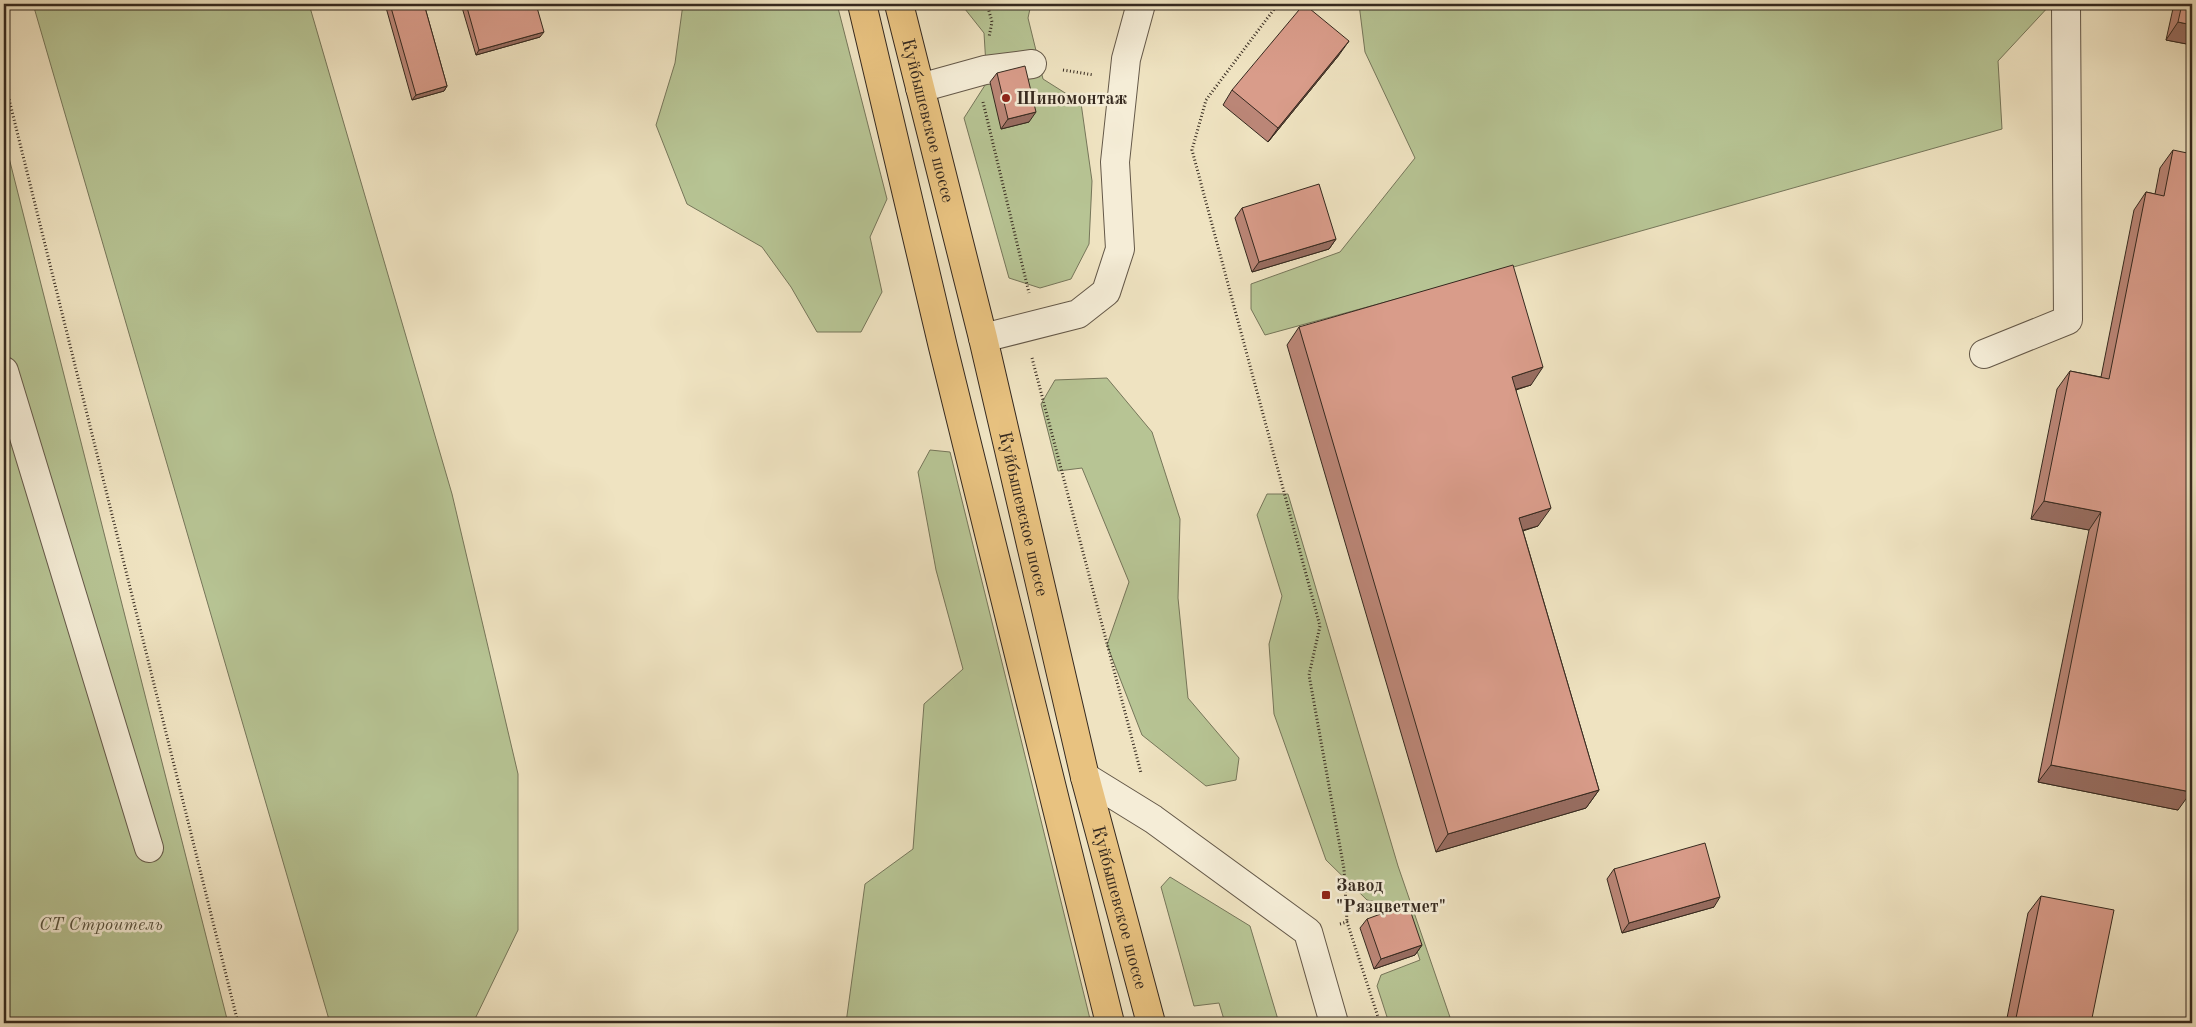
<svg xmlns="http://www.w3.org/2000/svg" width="2196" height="1027" font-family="'Old Standard TT',serif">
  <rect width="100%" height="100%" fill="#efe3c1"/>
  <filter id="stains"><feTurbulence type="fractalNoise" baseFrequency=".004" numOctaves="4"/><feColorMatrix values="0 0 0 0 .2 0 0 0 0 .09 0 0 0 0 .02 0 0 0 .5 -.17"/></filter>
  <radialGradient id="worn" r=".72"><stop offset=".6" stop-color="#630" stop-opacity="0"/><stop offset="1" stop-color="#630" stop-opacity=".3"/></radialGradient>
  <g fill="#b7c494" stroke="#76765a">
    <path d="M33,4H309L452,494L518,774V930L473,1023H330Z"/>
    <path d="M683,4H837L887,199L870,237L882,292L861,332H817L791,287L762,247L687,204L656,125L675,63Z"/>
    <path d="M961,4H1031L1028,18L1043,79L1081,103L1092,181L1089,244L1071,279L1040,288L1009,278L964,118L987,82L984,33Z"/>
    <path d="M1359,4H2051L1998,61L2002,129L1517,266L1265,335L1251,309V284L1340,252L1415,158L1365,52Z"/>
    <path d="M4,138L228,1023H4Z"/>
    <path d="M1107,378L1152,432L1180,519L1178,598L1188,698L1239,758L1236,780L1206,786L1142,735L1107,645L1129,582L1082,468L1058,471L1041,404L1055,380Z"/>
    <path d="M930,450L950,452L1091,1023H846L865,884L913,849L924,704L963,669L936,570L918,472Z"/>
    <path d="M1267,494H1288L1398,866L1452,1023H1389L1377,986L1381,975L1420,960L1402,907L1367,900L1326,860L1274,714L1269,644L1282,596L1257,515Z"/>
    <path d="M1170,877L1250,926L1279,1023H1225L1219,1003L1194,1006L1161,887Z"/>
  </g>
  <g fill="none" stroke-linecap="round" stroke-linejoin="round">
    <defs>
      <g id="minor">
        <path d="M920,88L985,70L1032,64"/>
        <path d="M983,338L1078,314L1106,292L1120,249L1115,162L1126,59L1141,4"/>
        <path d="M1984,354L2068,320L2066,4"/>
        <path d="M4,371L149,848"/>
        <path d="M1085,777L1153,819L1308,932L1334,1023"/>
      </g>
      <g id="major">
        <path d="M862,4L943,347L1110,1023"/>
        <path id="s1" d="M899,4L983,338L1085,777L1151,1023"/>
      </g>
    </defs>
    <use href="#minor" stroke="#645848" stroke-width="30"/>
    <use href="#major" stroke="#35291f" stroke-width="30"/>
    <g stroke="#35291f" stroke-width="3" stroke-dasharray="1 2.5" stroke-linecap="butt">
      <path d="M987,4L992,22L989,37"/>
      <path d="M1278,4L1206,100L1192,150L1320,626L1309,675L1344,869L1347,922"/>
      <path d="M1063,70L1094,75"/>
      <path d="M4,79L238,1023"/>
      <path d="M983,102L1029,293"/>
      <path d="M1032,358L1141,773"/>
      <path d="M1340,924L1347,922L1380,1023"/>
    </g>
    <use href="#minor" stroke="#f5edd7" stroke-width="28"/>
    <use href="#major" stroke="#e8c280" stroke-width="28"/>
  </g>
  <g fill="#bb8677" stroke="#35291f">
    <path d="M385,4H424L447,86L444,91L412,100Z"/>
    <path d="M461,4H536L540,37L476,55Z"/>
    <path d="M2174,4H2192V45L2166,40Z"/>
    <path d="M1339,55L1268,142L1223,105L1232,90Z"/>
    <path d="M997,73L1029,122L1001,129L990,82Z"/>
    <path d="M2173,150L2178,810L2038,782L2089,530L2031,519L2057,389L2070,371L2101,377L2134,210L2146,192L2155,194L2160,168Z"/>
    <path d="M1242,208L1336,239L1329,249L1252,272L1235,218Z"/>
    <path d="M1299,327L1531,385L1516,390L1538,526L1523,531L1599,790L1586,808L1436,852L1287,345Z"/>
    <path d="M1614,869L1714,907L1622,933L1607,879Z"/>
    <path d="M2041,896L2091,1023H2006L2028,913Z"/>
    <path d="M1367,919L1422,945L1415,955L1374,969L1360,928Z"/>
  </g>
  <g fill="#986d61" stroke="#35291f">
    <path d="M2178,22L2192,25V45L2166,40Z"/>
    <path d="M544,32L540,37L476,55L479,50Z"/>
    <path d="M1349,41L1339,55L1268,142L1278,128Z"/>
    <path d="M447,86L444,91L412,100L416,95Z"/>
    <path d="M1036,112L1029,122L1001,129L1008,119Z"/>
    <path d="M1336,239L1329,249L1252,272L1259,262Z"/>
    <path d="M1543,367L1531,385L1499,394L1512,377Z"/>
    <path d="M2044,501L2101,512L2089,530L2031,519Z"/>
    <path d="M1551,508L1538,526L1506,535L1519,518Z"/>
    <path d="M2051,765L2191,792L2178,810L2038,782Z"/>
    <path d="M1599,790L1586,808L1436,852L1448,834Z"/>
    <path d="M1720,897L1714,907L1622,933L1629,923Z"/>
    <path d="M1422,945L1415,955L1374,969L1381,959Z"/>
  </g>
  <g fill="#d99c8a" stroke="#35291f">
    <path d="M390,4H424L447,86L416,95Z"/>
    <path d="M466,4H536L544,32L479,50Z"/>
    <path d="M1304,4L1349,41L1278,128L1232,90Z"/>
    <path d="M2182,4H2192V25L2178,22Z"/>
    <path d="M1025,66L1036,112L1008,119L997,73Z"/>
    <path d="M2173,150L2192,154V784L2191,792L2051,765L2101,512L2044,501L2070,371L2109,379L2146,192L2164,196Z"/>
    <path d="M1319,184L1336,239L1259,262L1242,208Z"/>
    <path d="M1513,265L1543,367L1512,377L1551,508L1519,518L1599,790L1448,834L1299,327Z"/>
    <path d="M1705,843L1720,897L1629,923L1614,869Z"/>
    <path d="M2041,896L2114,910L2091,1023H2015Z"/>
    <path d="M1408,904L1422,945L1381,959L1367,919Z"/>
  </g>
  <g fill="#8f2418" stroke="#f5edd7" stroke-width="2">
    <circle cx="1006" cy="98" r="5"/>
    <rect x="1321" y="890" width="10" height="10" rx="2.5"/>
  </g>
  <g text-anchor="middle" stroke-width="5" stroke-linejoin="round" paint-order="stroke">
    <g font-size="18" font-weight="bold" fill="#35291f" stroke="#f5edd7" text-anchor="start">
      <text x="1016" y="104">Шиномонтаж</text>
      <text x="1336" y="891">Завод<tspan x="1336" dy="21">"Рязцветмет"</tspan></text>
    </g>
    <g font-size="18" fill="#35291f" stroke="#f5edd7">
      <text dy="6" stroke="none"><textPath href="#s1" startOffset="120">Куйбышевское шоссе</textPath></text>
      <text dy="6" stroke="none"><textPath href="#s1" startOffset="525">Куйбышевское шоссе</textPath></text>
      <text dy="6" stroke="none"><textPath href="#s1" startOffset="930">Куйбышевское шоссе</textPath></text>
    </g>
    <g font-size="18" font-style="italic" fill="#56503c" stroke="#f5edd7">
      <text x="101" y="930">СТ Строитель</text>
    </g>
  </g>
  <rect width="2196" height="1027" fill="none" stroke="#efe3c1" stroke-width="20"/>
  <rect x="5" y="5" width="2186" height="1017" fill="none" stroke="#35291f" stroke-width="2.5"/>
  <rect x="10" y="10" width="2176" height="1007" fill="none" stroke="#35291f"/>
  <rect width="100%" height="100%" filter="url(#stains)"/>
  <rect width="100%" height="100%" fill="url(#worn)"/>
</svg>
